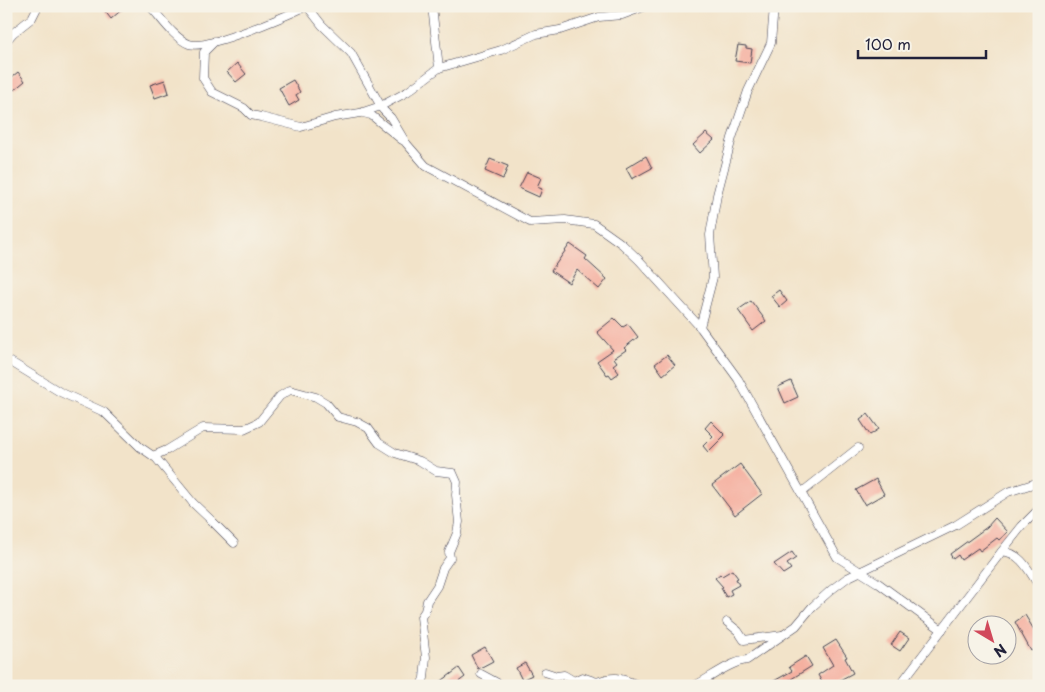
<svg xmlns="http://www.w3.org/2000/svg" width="1045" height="692" font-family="'Playpen Sans',sans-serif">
  <rect width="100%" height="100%" fill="#f7f3e8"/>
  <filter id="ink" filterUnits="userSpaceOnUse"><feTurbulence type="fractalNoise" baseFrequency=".02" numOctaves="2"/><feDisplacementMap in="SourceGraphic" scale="10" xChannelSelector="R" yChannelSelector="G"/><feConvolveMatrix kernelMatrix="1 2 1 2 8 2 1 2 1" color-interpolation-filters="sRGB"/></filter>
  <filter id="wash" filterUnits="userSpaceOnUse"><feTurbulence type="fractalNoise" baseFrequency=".0096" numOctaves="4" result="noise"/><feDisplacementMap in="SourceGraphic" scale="20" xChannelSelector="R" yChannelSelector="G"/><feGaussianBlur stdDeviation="1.12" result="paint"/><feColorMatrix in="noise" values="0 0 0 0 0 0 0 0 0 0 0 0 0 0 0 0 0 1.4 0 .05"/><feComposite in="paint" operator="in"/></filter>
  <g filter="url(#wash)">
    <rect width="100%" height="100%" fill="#f2e3c9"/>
    <g id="blocks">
      <g fill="#f5b0a0">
        <path d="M101,6H126L111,19Z"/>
        <path d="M738,45L746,46V48L752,49L750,63L735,61Z"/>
        <path d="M237,63L246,74L236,82L227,72Z"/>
        <path d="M18,72L25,81L14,90L7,81Z"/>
        <path d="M165,80L169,93L155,98L150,85Z"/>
        <path d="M293,80L300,92L296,95L299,100L289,106L279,88Z"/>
        <path d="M706,133L714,140L700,153L693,145Z"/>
        <path d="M646,156L652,168L632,179L626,168Z"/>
        <path d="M490,159L508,166L503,179L485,171Z"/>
        <path d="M527,172L541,178L537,187L542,189L539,197L519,188Z"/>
        <path d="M570,244L587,256L585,259L607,279L599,289L577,270L569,283L551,271Z"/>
        <path d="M779,290L787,301L780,307L771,296Z"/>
        <path d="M751,301L766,321L753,331L738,310Z"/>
        <path d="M614,318L623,327L628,324L638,337L624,348L626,350L614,358L617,362L613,365L619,373L612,378L609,374L607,375L597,361L613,350L597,332Z"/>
        <path d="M667,355L675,365L663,375L655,364Z"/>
        <path d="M791,381L798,397L785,403L778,387Z"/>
        <path d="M868,414L879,429L870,435L860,420Z"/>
        <path d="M711,421L725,435L708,452L703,446L713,436L705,428Z"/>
        <path d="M740,464L762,494L735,515L712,485Z"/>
        <path d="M876,479L884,494L865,505L856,490Z"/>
        <path d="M995,518L1008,532L999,540L997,538L980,551L978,548L961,560L958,555L953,559L950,554L987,527Z"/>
        <path d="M792,552L796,558L787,564L791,569L783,574L774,564Z"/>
        <path d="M732,570L738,578L736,579L739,585L730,590L732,594L726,597L721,588L723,587L715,578L720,574L722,576Z"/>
        <path d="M1025,615L1039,638V647L1031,651L1015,622Z"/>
        <path d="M900,632L909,638L900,651L891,645Z"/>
        <path d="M836,640L847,657L845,658L853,673L840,680L841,682L835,686H824L818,675L833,665L823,648Z"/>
        <path d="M485,647L493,661L478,669L471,655Z"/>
        <path d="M806,656L812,666L780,686H765L792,671L789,667Z"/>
        <path d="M525,663L532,675L522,680L516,668Z"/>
        <path d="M459,668L465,677L457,683L459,686H435Z"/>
      </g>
    </g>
  </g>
  <g filter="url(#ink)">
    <use href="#blocks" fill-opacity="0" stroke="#413f50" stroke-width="1"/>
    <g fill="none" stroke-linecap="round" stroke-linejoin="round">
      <defs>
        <g id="street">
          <path d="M150,6C161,18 174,38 189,44C206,51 288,15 307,6"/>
          <path d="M307,6L322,25L351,53L383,110L391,118L406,143L426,166L530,222L565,220L594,224L622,244L639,260L700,327L738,379L837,557L878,583L942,630"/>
          <path d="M6,41L13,33L32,18L38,6"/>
          <path d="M215,41L204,52L203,78L212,92L244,108L251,115L261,117L301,127L335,117L360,113L381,106L407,92L439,68L432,6"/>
          <path d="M439,68L501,50L536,34L560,30L599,17L622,15L646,6"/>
          <path d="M363,113L371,115L402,140"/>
          <path d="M700,327L713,277L710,235L717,195L732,138L748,91L771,43L774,6"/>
          <path d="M6,359L60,392L104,412L140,447L156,458L193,503L211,520L234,543"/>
          <path d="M153,456L167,450L203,428L244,429L259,422L280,396L290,390L316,397L326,403L338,417L357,422L368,428L379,443L395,453L420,461L436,471L453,473L457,482L456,495L459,522L457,533L449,552L450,558L443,568L437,586L427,601L425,611L421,617L426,657L424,678L421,686"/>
          <path d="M801,493L858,448"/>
          <path d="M1002,551L1022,526L1039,509"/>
          <path d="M727,622L738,631L744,640L782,635"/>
          <path d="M545,672L557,676L564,675L574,681L575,686"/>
          <path d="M481,674L503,686"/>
          <path d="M574,681L582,677L597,682C617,674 621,679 641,686"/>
          <path d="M694,686C710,678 730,662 747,660L796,626L812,607L831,590L847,578L956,525L1008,492L1039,482"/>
          <path d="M899,686L1002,551C1021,553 1029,571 1039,586"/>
        </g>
      </defs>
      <use href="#street" stroke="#413f50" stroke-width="9"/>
      <use href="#street" stroke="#fff" stroke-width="8"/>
    </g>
  </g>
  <rect width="1045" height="692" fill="none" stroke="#f7f3e8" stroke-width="25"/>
  <g transform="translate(992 640) rotate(142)"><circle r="24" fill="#f7f3e8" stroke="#a29fa3"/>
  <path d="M0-4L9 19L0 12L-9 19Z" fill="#d1495b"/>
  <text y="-8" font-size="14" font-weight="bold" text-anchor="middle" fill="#22223b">N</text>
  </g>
  <path d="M858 50v8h128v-8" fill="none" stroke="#22223b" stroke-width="2.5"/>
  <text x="865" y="50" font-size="15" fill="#22223b" stroke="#f7f3e8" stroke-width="4" paint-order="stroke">100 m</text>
</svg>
